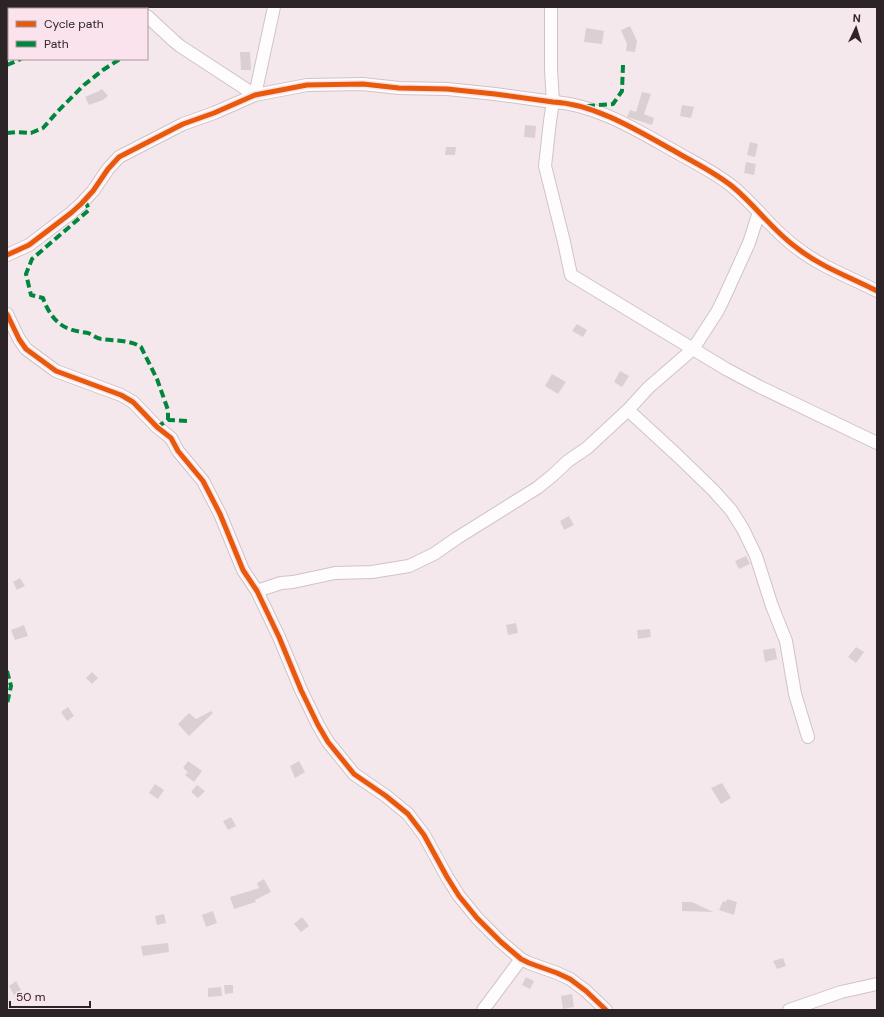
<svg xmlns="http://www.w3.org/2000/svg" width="884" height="1017" font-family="'DM Sans',sans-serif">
  <rect width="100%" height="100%" fill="#f5e8ed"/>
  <g fill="#dad0d4">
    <path d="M630,26L637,41L635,52L626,51L627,44L621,30Z"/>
    <path d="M586,28L604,31L602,44L584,42Z"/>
    <path d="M240,52H250L251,70H241Z"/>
    <path d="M102,89L108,96L103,100L89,105L85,97L99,91Z"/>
    <path d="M642,92L651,94L644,114L654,118L652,125L627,117L630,110L636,112Z"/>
    <path d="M682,105L694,107L691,118L680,116Z"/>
    <path d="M525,125L536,126L535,138L524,137Z"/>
    <path d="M750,142L758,144L755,157L747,155Z"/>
    <path d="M446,147H456L455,155H445Z"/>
    <path d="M746,162L756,164L754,175L744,173Z"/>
    <path d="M577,324L587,330L583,337L572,331Z"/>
    <path d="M620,371L629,376L622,387L614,382Z"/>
    <path d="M552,374L566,382L558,394L545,386Z"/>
    <path d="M569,516L574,525L564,530L560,521Z"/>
    <path d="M746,556L750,564L739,569L735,561Z"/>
    <path d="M20,578L25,586L17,590L13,582Z"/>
    <path d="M516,623L518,633L508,635L506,625Z"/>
    <path d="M24,625L28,636L15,640L11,630Z"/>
    <path d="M650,629L651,637L638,639L637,630Z"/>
    <path d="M856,647L864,652L856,663L848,657Z"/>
    <path d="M775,648L777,659L765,662L763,650Z"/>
    <path d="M92,672L98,678L92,684L86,678Z"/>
    <path d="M68,707L74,716L67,721L61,712Z"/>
    <path d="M211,711L213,713L189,736L178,724L189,713L196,719Z"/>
    <path d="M188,761L202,771L194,782L185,775L188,772L183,768Z"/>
    <path d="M299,761L305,772L295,778L290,766Z"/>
    <path d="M722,783L731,798L721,804L711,788Z"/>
    <path d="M155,784L164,790L158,799L149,793Z"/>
    <path d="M197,785L205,791L198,798L191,792Z"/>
    <path d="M231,817L236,826L228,830L223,821Z"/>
    <path d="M264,879L271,892L255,900L256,902L234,909L230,897L259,888L257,883Z"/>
    <path d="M727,899L737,902L734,915L719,910L723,901L726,902Z"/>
    <path d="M682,902H692L713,912L682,911Z"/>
    <path d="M213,911L217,923L206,927L202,915Z"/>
    <path d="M164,914L166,923L157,925L155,916Z"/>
    <path d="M302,917L309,926L301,932L294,924Z"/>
    <path d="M168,943L169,952L143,956L141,946Z"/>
    <path d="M783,958L786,966L777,969L773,961Z"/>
    <path d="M526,977L534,981L530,989L522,985Z"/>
    <path d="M16,981L21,990L14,995L9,986Z"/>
    <path d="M224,985H233V993L225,994Z"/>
    <path d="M221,987L222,996L208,997V988Z"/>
    <path d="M572,994L574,1007L563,1009L561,996Z"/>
  </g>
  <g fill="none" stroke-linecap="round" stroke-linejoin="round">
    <defs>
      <g id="street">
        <path d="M137,7L139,9"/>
        <path d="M551,7V70L553,102L550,121L545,166L564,242L571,275L726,369L760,387L877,443"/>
        <path d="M147,16L174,41L180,46L255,95L274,7"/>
        <path d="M7,255L29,245L71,213L81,204L93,191L108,169L119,157L183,124L214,113L255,95L307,85L363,84L399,88L447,89L495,94L553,102C596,104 640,132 676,152C695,163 716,173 733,187C756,206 773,231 797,248C821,267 850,277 877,291"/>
        <path d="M7,314L19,339L26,349L56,371L121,395L133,402L157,427L171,438L178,451L203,481L220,514L243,570L257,591L279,637L301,690L318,725L328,742L354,774L386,796L408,814L424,835L447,877L459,896L477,918L501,942L521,959L529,963L557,973L570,979L586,991L606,1010"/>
        <path d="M628,410L679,457L713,490L731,510L743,529L756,556L772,606L786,641L795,694L808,737"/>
        <path d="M257,591L281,583L293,582L335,573L372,572L409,566L434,554L457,538L537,488L552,476L568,461L587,448L628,410L648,388L693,349L717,312L724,298L749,243L759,212"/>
        <path d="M483,1010L521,959"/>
        <path d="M789,1010L841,992L877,984"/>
      </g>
    </defs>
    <use href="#street" stroke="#cec4c7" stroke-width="14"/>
    <use href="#street" stroke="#fefcfc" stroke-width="12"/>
    <g stroke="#00873e" stroke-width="4" stroke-dasharray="8 4" stroke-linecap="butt">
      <path d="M114,7V9"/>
      <path d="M59,9V7"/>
      <path d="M7,65L21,59"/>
      <path d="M587,106L613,104L622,91L623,65"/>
      <path d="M7,133L17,132L31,133L43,128L58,111L84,85L103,70L120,59"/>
      <path d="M85,200L89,210L32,259L26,274L31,295L43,298C47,310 55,323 67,328C74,331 81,332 88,333C93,335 97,339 102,339C114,341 131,340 141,347L157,379L168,410V420"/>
      <path d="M157,427L168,420L188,421"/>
      <path d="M7,671L11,686L7,704"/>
    </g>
    <defs>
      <g id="cycleway">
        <path d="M7,255L29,245L71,213L81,204L93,191L108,169L119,157L183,124L214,113L255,95L307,85L363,84L399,88L447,89L495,94L553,102C596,104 640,132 676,152C695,163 716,173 733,187C756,206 773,231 797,248C821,267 850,277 877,291"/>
        <path d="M7,314L19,339L26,349L56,371L121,395L133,402L157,427L171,438L178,451L203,481L220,514L243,570L257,591L279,637L301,690L318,725L328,742L354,774L386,796L408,814L424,835L447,877L459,896L477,918L501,942L521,959L529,963L557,973L570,979L586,991L606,1010"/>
      </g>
    </defs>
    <use href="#cycleway" stroke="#fae3ec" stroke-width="8"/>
    <use href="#cycleway" stroke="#e8590c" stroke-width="5"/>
  </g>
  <rect width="884" height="1017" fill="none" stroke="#2c2427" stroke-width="16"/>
  <rect x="8" y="8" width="140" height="52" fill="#fae3ec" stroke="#a8979d"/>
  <rect x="16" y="21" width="20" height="6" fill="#e8590c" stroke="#a8979d"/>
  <text x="44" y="28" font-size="12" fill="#2c2427">Cycle path</text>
  <rect x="16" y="41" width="20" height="6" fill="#00873e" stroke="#a8979d"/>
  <text x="44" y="48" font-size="12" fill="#2c2427">Path</text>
  <g transform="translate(856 28) rotate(4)" stroke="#fae3ec" stroke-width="3" paint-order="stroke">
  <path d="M0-3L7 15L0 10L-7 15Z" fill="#2c2427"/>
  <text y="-6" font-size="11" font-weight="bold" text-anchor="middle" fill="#2c2427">N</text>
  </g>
  <path d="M10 1001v6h80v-6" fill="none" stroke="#2c2427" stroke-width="2"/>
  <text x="16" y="1001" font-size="12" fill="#2c2427" stroke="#fae3ec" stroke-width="3" paint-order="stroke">50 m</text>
</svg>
